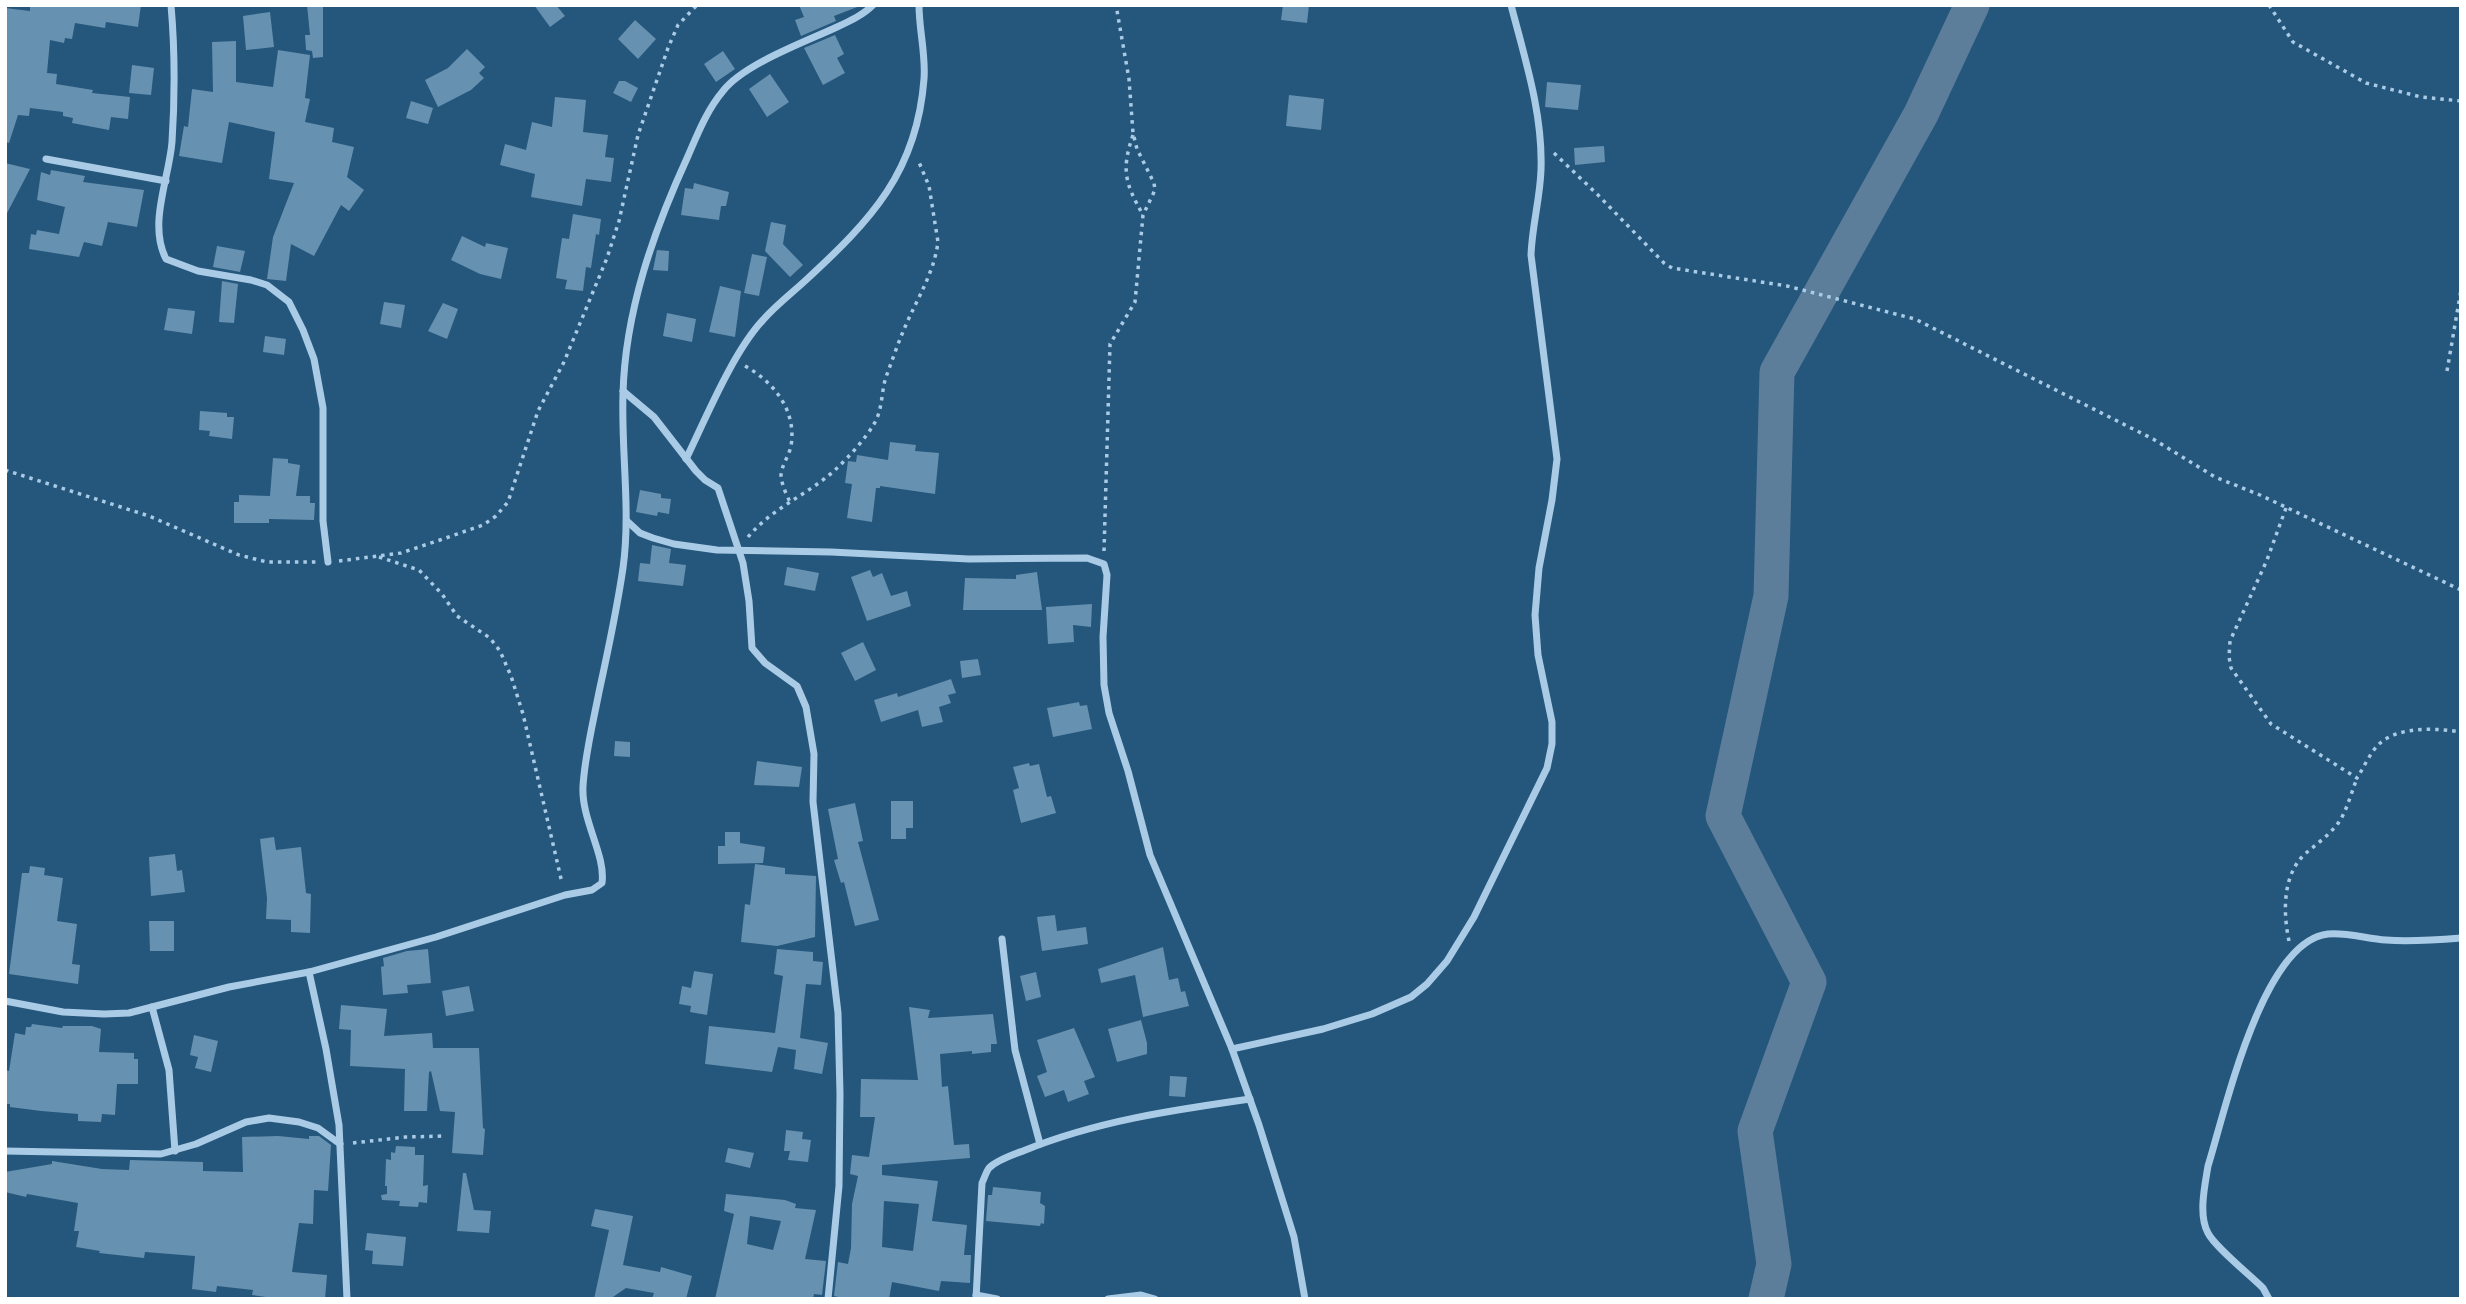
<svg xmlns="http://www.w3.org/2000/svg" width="2466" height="1304" font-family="Lato,sans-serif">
  <rect width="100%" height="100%" fill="#25567c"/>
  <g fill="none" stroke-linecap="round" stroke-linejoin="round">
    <path stroke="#5c7e9a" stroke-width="35" d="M1766,1299L1774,1264L1755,1131L1809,982L1723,816L1771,596L1777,372L1921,114L1972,5"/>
  </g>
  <g fill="#6691b1" fill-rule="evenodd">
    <path d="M30,5H141L138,27L106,22L105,28L75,23L72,39L65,38L64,43L50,40L47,73L57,74L56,84L93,90L92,93L130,97L128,119L111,117L109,130L72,123L73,118L63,116V112L30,108L29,116L18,115L9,143L5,142V8L30,11Z"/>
    <path d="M307,5H323V57L313,58L312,51L306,50L305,35H310Z"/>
    <path d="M534,5H556L565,16L550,27Z"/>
    <path d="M799,5H860V6L834,16L836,21L801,36L795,20L804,17Z"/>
    <path d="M1283,5H1309L1307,23L1281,20Z"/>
    <path d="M270,12L274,47L246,50L243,16Z"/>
    <path d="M635,20L656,39L638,59L618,39Z"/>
    <path d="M835,35L844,54L837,58L845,73L823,85L804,48Z"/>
    <path d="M236,41V82L273,87L278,50L310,55L305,98L310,99L305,122L334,128L332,142L354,147L347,177L364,190L349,211L341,205L314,256L291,244L286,281L267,279L273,237L294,183L269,179L275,132L229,122L222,163L179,156L184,126L188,127L192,89L213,92L212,42Z"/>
    <path d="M467,49L485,67L479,73L484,78L471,90L438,107L425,80L448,68Z"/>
    <path d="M723,51L735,69L716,82L704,64Z"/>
    <path d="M132,65L154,68L151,95L129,93Z"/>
    <path d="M770,74L789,102L767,117L749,89Z"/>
    <path d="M619,81H625L638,88L631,102L613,93Z"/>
    <path d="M1547,82L1581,85L1578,110L1545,107Z"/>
    <path d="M1289,95L1324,99L1321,130L1286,126Z"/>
    <path d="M555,97L586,100L583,132L608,135L605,157L614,158L611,182L586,179L582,206L531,197L535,174L500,165L505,144L526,150L532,122L552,127Z"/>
    <path d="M411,101L433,108L428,124L406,118Z"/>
    <path d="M1604,146L1605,162L1575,165L1574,148Z"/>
    <path d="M5,163L30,169L5,217Z"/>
    <path d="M51,170L85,176L83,182L144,190L137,227L108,222L102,246L84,242L79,257L29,249L31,234L36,235L37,230L59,234L65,207L37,200L41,172L50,175Z"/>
    <path d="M694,183L729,192L726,206H721L719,220L681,215L685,188L693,189Z"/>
    <path d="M573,214L601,219L599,235L596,234L591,268L586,267L583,291L565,289L567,280L556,278L562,238L569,239Z"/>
    <path d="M771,222L786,225L783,244L803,265L790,277L765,251Z"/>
    <path d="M462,236L485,247L486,243L508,248L501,279L480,274L451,260Z"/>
    <path d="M217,246L245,251L240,272L213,267Z"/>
    <path d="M657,250L669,251L668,271L653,270Z"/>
    <path d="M752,254L767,257L759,296L744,293Z"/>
    <path d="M222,281L238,284L234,323L219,322Z"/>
    <path d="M720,286L741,291L735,337L709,332Z"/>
    <path d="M384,302L405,305L401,328L380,324Z"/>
    <path d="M443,303L458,309L447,339L428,331Z"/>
    <path d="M168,308L195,311L192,334L164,330Z"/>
    <path d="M667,313L696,319L692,342L663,336Z"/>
    <path d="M265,336L286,339L284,355L263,352Z"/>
    <path d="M200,411L227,413V417H234L232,439L209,436L210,431L199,430Z"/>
    <path d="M890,442L916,445L915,451L939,453L935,494L880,486V488H876L872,522L847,518L852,484L845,483L848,461L856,462L857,455L888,460Z"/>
    <path d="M273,458L288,459V463L300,465L296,496H310V503H315L314,520L269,519V523H234V502H239V495L270,496Z"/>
    <path d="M640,490L661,494V498L671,499L669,514L658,512L657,516L636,512Z"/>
    <path d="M652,545L671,549L669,563L686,565L683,586L638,581L640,563L650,564Z"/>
    <path d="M787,567L819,573L815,591L784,585Z"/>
    <path d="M870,570L873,577L882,573L891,596L907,591L911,606L867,621L851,577Z"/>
    <path d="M1037,572L1042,610H963L965,578L1016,579V575Z"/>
    <path d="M1092,604L1091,627L1073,625L1074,642L1048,644L1046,607Z"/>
    <path d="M863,642L876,670L855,681L841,653Z"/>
    <path d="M978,659L981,675L962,678L960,661Z"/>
    <path d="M951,679L956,693L948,695L951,703L939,707L943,722L922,727L918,710L881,722L874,700L897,693L898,697Z"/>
    <path d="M1079,702L1080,706L1087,705L1092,729L1053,737L1047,708Z"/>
    <path d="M615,741L630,742V757L614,756Z"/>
    <path d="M757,761L802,767L799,787L754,785Z"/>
    <path d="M1029,763L1030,766L1039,764L1047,797L1051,796L1056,813L1021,823L1013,790L1019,788L1013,767Z"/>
    <path d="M891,801H913V828H906V839H891Z"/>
    <path d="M855,803L863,841L858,842L879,920L855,926L844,882L841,883L834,860L838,859L828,809Z"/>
    <path d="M725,832H740V843L765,847L763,863L718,864V846H725Z"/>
    <path d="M274,837L276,850L301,847L306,893L311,894L310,933L291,932V920L266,919L267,898L260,839Z"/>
    <path d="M175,854L177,871L182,870L185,892L151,896L149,857Z"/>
    <path d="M755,864L785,868V874L816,876L815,937L777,946L741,942L745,904L750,905Z"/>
    <path d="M30,866L45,868L44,875L63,878L57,921L77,924L72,964L80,965L78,984L9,974L22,873H29Z"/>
    <path d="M1055,915L1057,931L1086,927L1088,944L1042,951L1037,917Z"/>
    <path d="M149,921H174V951H150Z"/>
    <path d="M1163,947L1169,980L1178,978L1181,992L1185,991L1189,1006L1143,1017L1135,975L1101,983L1098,969Z"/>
    <path d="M428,949L431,983L407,985L408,993L383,995L381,967L384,966L383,958L407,951Z"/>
    <path d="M777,949L813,952V961L823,962L821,985L806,984L800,1038L828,1043L822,1074L794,1069L796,1050L778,1047L772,1072L705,1064L709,1026L775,1033L783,976L774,974Z"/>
    <path d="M694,971L713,974L707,1015L690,1012L691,1006L679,1004L682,986L691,988Z"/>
    <path d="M1036,972L1041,997L1026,1001L1020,976Z"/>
    <path d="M469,986L474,1011L446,1016L442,991Z"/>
    <path d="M341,1005L387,1009L384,1036L432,1033L433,1048H479L483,1128L485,1129L483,1155L452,1153L455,1112L440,1111L431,1071L429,1072L427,1111H404L405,1069L350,1066L351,1030L339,1029Z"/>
    <path d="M909,1007L930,1010L928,1018L993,1014L997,1044H991V1052L972,1054V1051L940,1054L942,1087L948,1086L954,1145L969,1144L970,1158L882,1165V1175L938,1181L932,1221L967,1225L964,1255H971L970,1283L941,1281L939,1291L892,1282L889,1299H847L834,1296L838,1262L848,1264L851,1248L852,1204L858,1176L850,1174L852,1155L869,1157L875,1117H860L861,1079L918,1080ZM884,1201L919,1204L913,1251L882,1247Z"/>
    <path d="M1141,1020L1147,1043V1054L1117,1062L1108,1029Z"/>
    <path d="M32,1024L62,1028L63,1026H92L101,1029L99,1052L134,1053V1059H138V1084H117L115,1115L102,1114L101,1122L78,1121V1114L41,1111L10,1107V1104H5V1070L9,1071L15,1033L25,1035L26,1027H31Z"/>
    <path d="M1074,1028L1095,1077L1084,1081L1089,1094L1068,1102L1064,1090L1045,1097L1037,1076L1047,1072L1037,1040Z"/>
    <path d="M194,1035L218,1041L211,1072L195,1068L198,1057L190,1055Z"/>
    <path d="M1170,1076L1187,1077L1185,1097L1169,1096Z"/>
    <path d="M786,1130L803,1132L802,1139L811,1140L808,1162L788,1160L790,1151H784Z"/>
    <path d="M278,1136L309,1139V1136H319L331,1145L328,1191L314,1190L313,1224L299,1223L292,1272L327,1275L325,1299H279L252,1295L253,1290L217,1286L216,1292L192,1289L195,1256L145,1252L144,1258L99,1253L100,1251L76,1247L79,1231H74L78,1203L27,1194L26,1197L5,1192V1172L52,1164V1161L102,1169L129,1170L130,1160L203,1162V1171L243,1172L242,1137Z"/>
    <path d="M396,1146L415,1147V1155H424L423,1186L428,1185L427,1203L419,1202L418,1207L399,1206L400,1201L382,1200L381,1195L387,1194V1186H385L386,1159L391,1160V1152L395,1153Z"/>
    <path d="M728,1148L754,1153L750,1168L725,1162Z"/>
    <path d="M463,1173H466L474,1210L491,1211L489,1233L457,1231Z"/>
    <path d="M993,1187L1041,1192L1040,1203L1045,1206L1044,1224L1041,1223L1040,1226L986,1221L988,1195H992Z"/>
    <path d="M726,1194L785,1200L796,1204L795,1208L816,1210L805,1259L826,1261L822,1295L814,1294L813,1299H715L734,1214L724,1211ZM750,1216L781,1221L773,1250L747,1244Z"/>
    <path d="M595,1209L633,1216L623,1265L660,1272L661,1267L692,1276L686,1299H652L654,1293L626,1288L610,1299H594L609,1230L591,1226Z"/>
    <path d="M367,1233L406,1237L403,1266L372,1264L373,1251L365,1250Z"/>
  </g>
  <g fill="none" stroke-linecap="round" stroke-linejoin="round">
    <g stroke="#aacbe5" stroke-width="3.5" stroke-dasharray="3.5 5" stroke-linecap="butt">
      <path d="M2269,5L2293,42L2366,83L2421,97L2461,101"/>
      <path d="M1133,135C1121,170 1125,183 1143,215"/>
      <path d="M1554,153L1598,195L1664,263L1672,268L1787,286L1915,319L2153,439L2215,477L2260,495L2461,590"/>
      <path d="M745,366C774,382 797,411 791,446C789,456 781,466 781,476C782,485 786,494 790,502"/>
      <path d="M2447,371L2461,290"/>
      <path d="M5,470L149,516L239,555L267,562H318"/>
      <path d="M2286,508L2267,560L2230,641L2229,657L2231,668L2271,724L2357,778C2364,767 2370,753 2379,744C2398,726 2436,728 2461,732"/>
      <path d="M748,537C773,507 808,495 836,469C849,457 865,439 874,424C883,409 881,392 886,377C892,361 898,343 905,327C917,299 934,273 938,242L929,186L918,160"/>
      <path d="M1104,551L1110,344L1135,302L1143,215L1155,190L1154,183L1137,149L1133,133L1129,79L1116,5"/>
      <path d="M379,557L419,570L442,594L457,616L490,638L500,651L511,676L523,714L562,883"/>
      <path d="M339,561L401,553L440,540L483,525L496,516L508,502L538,411L564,362L607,258L619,221L638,135L668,48L678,25L697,5"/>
      <path d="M2289,941C2283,913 2282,874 2306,853C2318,843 2332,833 2341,819C2348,806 2352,791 2357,778"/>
      <path d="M353,1143L406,1137L446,1136"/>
    </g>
    <g stroke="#aacbe5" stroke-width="7">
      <path d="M171,5C175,51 175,96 172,142C169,179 148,224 166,259L198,271L251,280L267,285L289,302L303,330L314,359L323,408V521L328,562"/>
      <path d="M46,159L166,181"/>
      <path d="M623,391L654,417L696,471L705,480L718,488L743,563L749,601L752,648L765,663L797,686L806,707L814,754L813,802L838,1013L840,1094L839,1186L828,1299"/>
      <path d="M686,459C706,418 733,352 763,320C776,305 792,293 806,280C871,220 917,172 924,79C926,55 919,30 919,5"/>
      <path d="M627,521L640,533L653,538L674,544L717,550L831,552L969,559L1087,558L1104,564L1107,575L1103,637L1104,685L1109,713L1128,771L1150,855L1232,1049L1259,1125L1294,1237L1305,1299"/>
      <path d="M1002,939L1015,1050L1040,1144"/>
      <path d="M309,972L326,1049L339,1125L347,1299"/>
      <path d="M5,1001L63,1012L104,1014L129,1013L229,987L309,972L436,937L565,895L592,890L602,883C606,855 581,820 583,786C585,754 593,723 599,692C608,651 617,609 623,568C631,510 621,452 623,394C625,311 654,230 688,156C698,133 707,110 723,91C744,64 805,42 837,27C850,21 863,15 873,5"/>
      <path d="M152,1007L169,1070L175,1151"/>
      <path d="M1232,1049L1323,1029L1372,1014L1411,997L1427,984L1447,961L1474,917L1547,768L1552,744V722L1538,655L1535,615L1539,568L1552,500L1557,459L1531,255C1532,226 1540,199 1541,170C1543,114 1525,59 1511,5"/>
      <path d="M5,1151L161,1154L196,1144L246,1122L269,1118L299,1122L318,1128L340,1144"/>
      <path d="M976,1295L997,1299"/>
      <path d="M976,1299L982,1183C984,1179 986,1172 989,1168C997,1160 1012,1155 1023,1151C1096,1121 1173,1110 1250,1099"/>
      <path d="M1108,1299L1141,1295L1155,1299"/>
      <path d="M2269,1299L2263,1288C2251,1276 2214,1246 2208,1233C2198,1215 2205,1185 2208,1166C2225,1112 2262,941 2328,934C2346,932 2368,939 2386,940C2411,942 2436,940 2461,938"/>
    </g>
  </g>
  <rect width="2466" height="1304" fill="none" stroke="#ffffff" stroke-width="14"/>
</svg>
